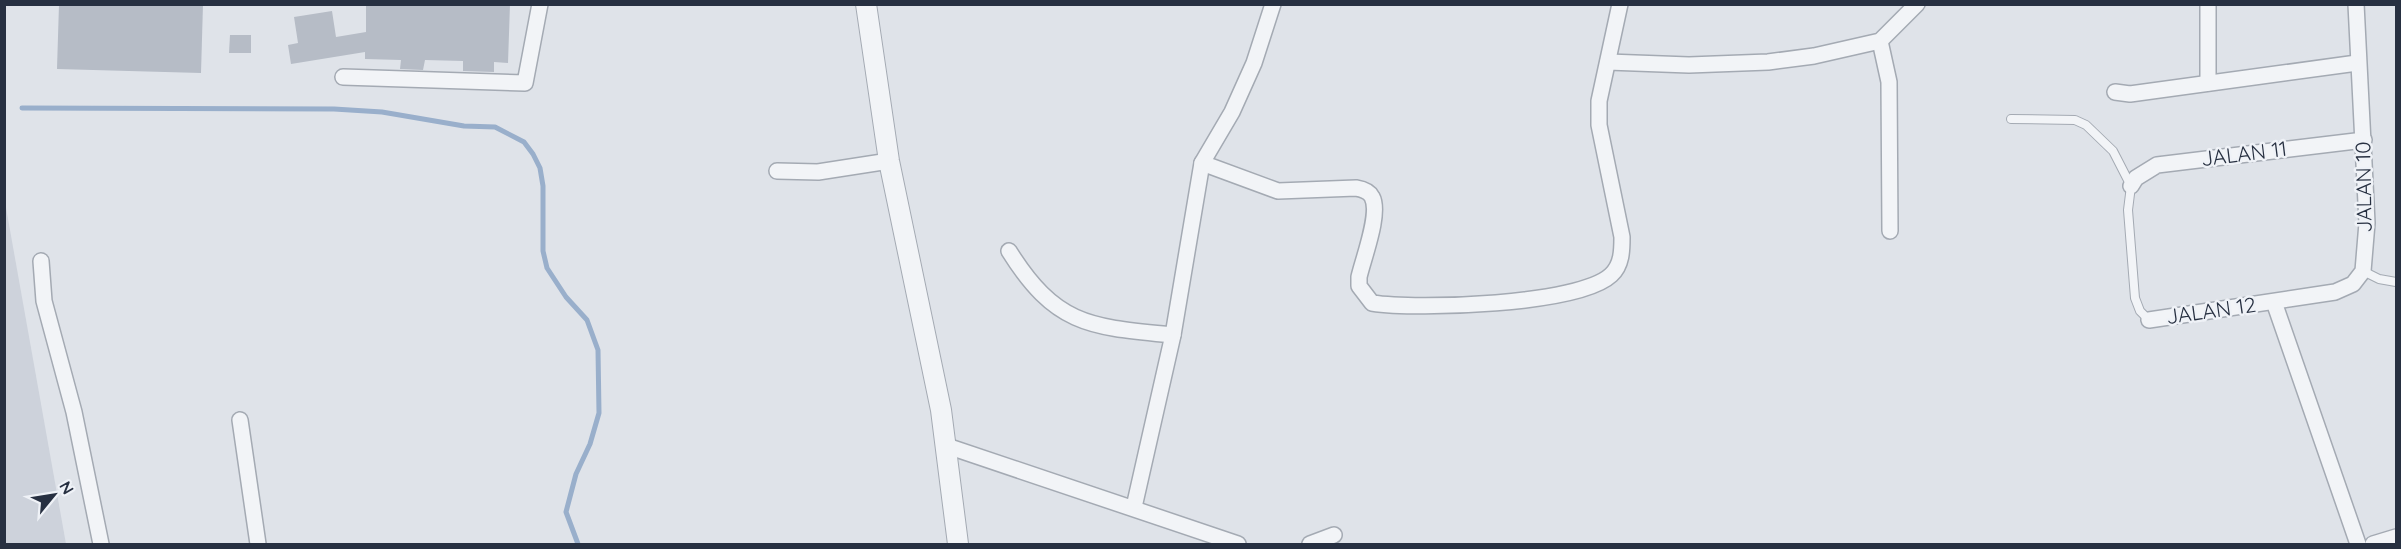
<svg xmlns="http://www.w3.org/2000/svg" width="2401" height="549" font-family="Quicksand,sans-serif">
  <rect width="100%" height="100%" fill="#dfe3e9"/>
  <path fill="#cdd2db" d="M4,202H5L66,544H5Z"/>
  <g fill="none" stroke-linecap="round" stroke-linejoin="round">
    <path stroke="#99afcb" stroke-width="5" d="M22,108L334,109L382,112L464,126L495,127L524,142L533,154L540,168L543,186V251L547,268L566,297L587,320L598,350L599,413L590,444L576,474L566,512L578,544"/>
  </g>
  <g fill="#b6bcc6">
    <path d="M59,4H203L201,73L57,69Z"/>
    <path d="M366,4H510L508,63L494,62V72L463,71V61L425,60L423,70L400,69L401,60L365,59V52L291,64L288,45L298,43L294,17L332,11L336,37L366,32Z"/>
    <path d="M230,35H251V53H229Z"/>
  </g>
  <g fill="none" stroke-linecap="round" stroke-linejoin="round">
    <defs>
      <g id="service">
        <path d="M2011,119L2075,120L2086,125L2113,151L2131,186L2128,210L2135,298L2140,311L2149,320"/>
        <path d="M2363,271L2379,279L2396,282"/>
      </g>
      <g id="minor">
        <path d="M2208,4V83"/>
        <path d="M1880,41L1889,82L1890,231"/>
        <path d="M1608,62L1689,65L1768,62L1814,56L1880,41L1917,4"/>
        <path d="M343,77L525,83L540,4"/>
        <path d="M2115,92L2130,94L2357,63"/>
        <path d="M1202,163L1278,191L1356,188C1362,189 1369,191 1372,197C1381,213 1363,259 1359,277V286L1372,303C1416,310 1579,305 1611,275C1622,265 1622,250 1622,237L1599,125V101L1620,4"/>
        <path d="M777,171L818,172L889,161"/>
        <path d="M2131,186L2136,178L2157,165L2364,140"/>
        <path d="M1009,251C1056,326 1090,327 1173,335"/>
        <path d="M41,261L44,301L74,412L101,544"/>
        <path d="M2274,302L2358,544"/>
        <path d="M2149,320L2335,292L2353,284L2363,271L2367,223L2356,4"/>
        <path d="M240,420L258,544"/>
        <path d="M947,446L1238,544"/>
        <path d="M1134,507L1173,335L1202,163L1232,112L1254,63L1273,4"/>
        <path d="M1310,544L1334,535"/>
        <path d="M2373,544L2396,537"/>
      </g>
      <path id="tertiary" d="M866,4L889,161L941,410L958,544"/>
    </defs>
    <use href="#service" stroke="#a4aab3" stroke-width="10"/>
    <use href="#minor" stroke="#a4aab3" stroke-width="18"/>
    <use href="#tertiary" stroke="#a4aab3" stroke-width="22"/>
    <use href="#service" stroke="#f2f4f7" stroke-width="8"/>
    <use href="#minor" stroke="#f2f4f7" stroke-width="15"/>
    <use href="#tertiary" stroke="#f2f4f7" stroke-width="20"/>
  </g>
  <g text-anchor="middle" stroke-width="5" stroke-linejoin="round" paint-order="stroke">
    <g font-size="21" fill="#273041" stroke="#eff2f7">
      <text transform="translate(2244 154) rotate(-7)" y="7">JALAN 11</text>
      <text transform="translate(2364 187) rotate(-91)" y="7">JALAN 10</text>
      <text transform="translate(2211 311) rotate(-8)" y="7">JALAN 12</text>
    </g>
  </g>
  <rect width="2401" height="549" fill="none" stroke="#273041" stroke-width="12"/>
  <g transform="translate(54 495) rotate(60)" stroke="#eff2f7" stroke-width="4.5" paint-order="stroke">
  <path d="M0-4.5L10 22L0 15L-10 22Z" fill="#273041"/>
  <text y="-9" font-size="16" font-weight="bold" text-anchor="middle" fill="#273041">N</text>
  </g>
</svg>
